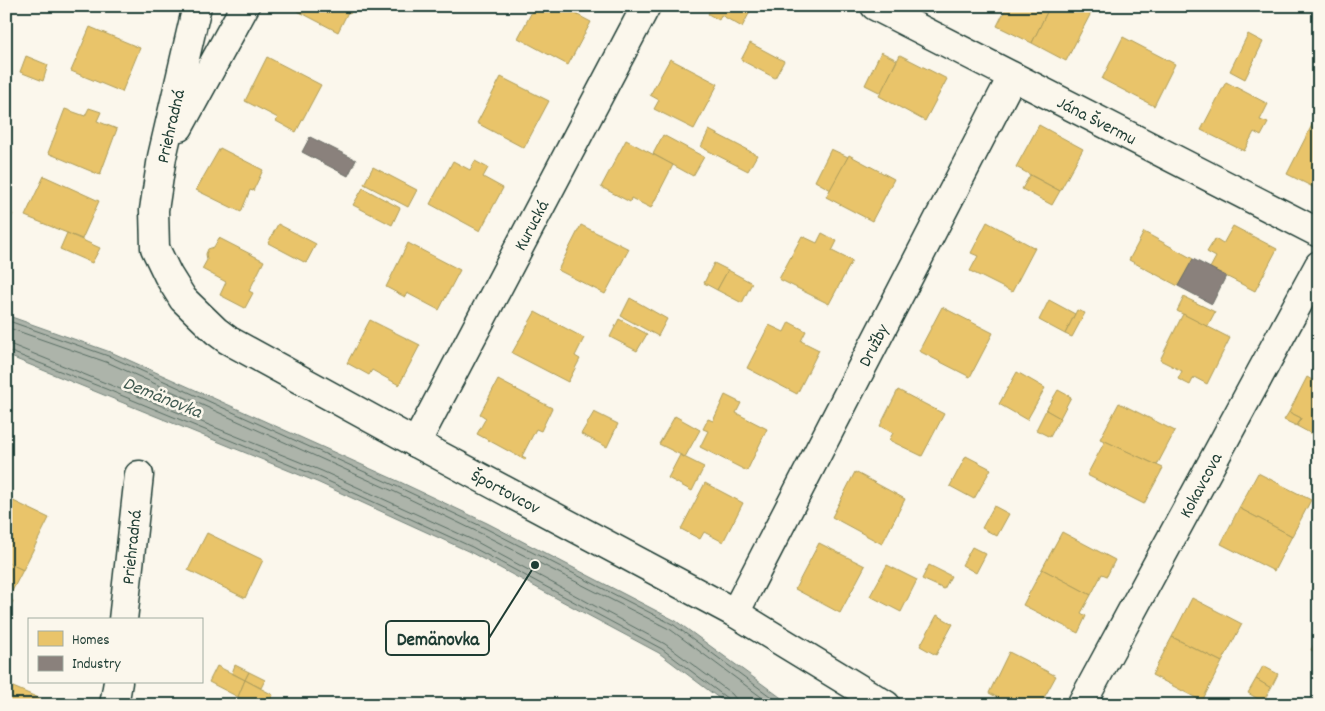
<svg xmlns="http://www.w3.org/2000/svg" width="1325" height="711" font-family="Dekko,sans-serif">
  <rect width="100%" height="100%" fill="#fbf7ec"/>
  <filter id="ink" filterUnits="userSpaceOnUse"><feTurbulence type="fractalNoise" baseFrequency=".02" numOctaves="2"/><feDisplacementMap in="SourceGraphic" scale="10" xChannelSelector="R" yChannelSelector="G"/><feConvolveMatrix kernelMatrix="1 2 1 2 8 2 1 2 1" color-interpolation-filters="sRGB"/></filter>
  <g filter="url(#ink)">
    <path fill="#adb4aa" stroke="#74847b" d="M6,315L113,353L400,482L487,523L676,621L791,705H728L659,653L470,552L317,482L6,355Z"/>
    <g fill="#e9c46a" stroke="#ac9c5a">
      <path d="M294,6H354L350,14L348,12L338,32L292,8Z"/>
      <path d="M535,6H573L570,11L591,22L568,65L518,38Z"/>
      <path d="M703,6H753L742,27L721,15L719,20L708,14L710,10Z"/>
      <path d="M1007,6H1050L1032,43L997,26Z"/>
      <path d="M1050,6H1076L1091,13L1066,61L1032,43Z"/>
      <path d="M90,27L140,48L122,92L71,71Z"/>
      <path d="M1248,34L1263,42L1245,79L1230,71Z"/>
      <path d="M1123,37L1175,64L1154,106L1102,79Z"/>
      <path d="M750,43L784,61L775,78L741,60Z"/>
      <path d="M881,52L897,60L881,93L865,85Z"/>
      <path d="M900,55L947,79L925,121L879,96Z"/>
      <path d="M26,56L48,65L43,81L20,72Z"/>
      <path d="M267,57L321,85L296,132L276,121L278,118L245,101Z"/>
      <path d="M670,59L718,84L694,129L654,109L659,100L650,95Z"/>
      <path d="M501,77L549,101L524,148L477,123Z"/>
      <path d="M1226,82L1268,104L1260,120L1268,123L1261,136L1254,132L1244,151L1201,130Z"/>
      <path d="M89,108L101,112L97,121L117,129L100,175L48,153L65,109L85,116Z"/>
      <path d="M1316,116L1319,117V131L1311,127Z"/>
      <path d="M1039,125L1083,149L1060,191L1016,167Z"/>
      <path d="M1311,127L1319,131V190L1287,174Z"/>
      <path d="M709,130L757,155L748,171L701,147Z"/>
      <path d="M663,135L704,157L693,176L653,154Z"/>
      <path d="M626,140L673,165L651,208L631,198L630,202L601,187Z"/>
      <path d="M220,148L263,170L253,191L250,190L241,212L196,190Z"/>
      <path d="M831,149L848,157L831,190L815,181Z"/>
      <path d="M849,155L894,179L872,221L826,197Z"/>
      <path d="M453,161L470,170L475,161L488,168L483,177L503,188L480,231L430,204Z"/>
      <path d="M373,167L417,190L408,207L364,184Z"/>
      <path d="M1030,175L1060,191L1052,205L1022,189Z"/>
      <path d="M44,176L99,201L82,239L25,216Z"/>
      <path d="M363,188L400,208L392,225L353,205Z"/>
      <path d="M6,211L13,214L6,229Z"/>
      <path d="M987,222L1035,248L1012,292L970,271L978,256L971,253Z"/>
      <path d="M278,224L316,244L306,263L268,243Z"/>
      <path d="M581,225L629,249L605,294L558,270Z"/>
      <path d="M1233,226L1277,249L1255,291L1210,268L1216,257L1207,252L1215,239L1223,244Z"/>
      <path d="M1144,232L1193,259L1178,286L1129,260Z"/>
      <path d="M67,233L100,248L92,263L60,249Z"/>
      <path d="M822,233L837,241L832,251L852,261L829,304L779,279L802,236L817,243Z"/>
      <path d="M219,238L264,261L249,291L253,293L245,308L220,295L226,282L202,269L207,260L206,254L208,249L214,247Z"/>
      <path d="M408,243L460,270L439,310L407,293L405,297L386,287Z"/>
      <path d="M714,263L728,270L717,290L704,283Z"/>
      <path d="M728,270L752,283L742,303L717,290Z"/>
      <path d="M1184,297L1215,312L1207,327L1177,311Z"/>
      <path d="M630,298L667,319L658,336L621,316Z"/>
      <path d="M1049,300L1075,314L1065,334L1039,320Z"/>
      <path d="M942,307L993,333L970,377L919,351Z"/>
      <path d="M1077,310L1085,313L1072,337L1065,334Z"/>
      <path d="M535,312L584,338L575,356L580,359L568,382L512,353Z"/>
      <path d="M1183,314L1230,338L1207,384L1194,377L1190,385L1178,379L1182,371L1160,360Z"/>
      <path d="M619,319L647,334L637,351L610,337Z"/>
      <path d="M370,320L420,345L399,385L372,370L369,375L347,363Z"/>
      <path d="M789,322L806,331L801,341L819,350L797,394L747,368L769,325L784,332Z"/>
      <path d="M1017,372L1045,388L1027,420L999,404Z"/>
      <path d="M1307,377L1319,384V438L1297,426L1301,418L1289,412Z"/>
      <path d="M498,380L552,408L541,431L536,429L522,456L526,458L525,460L477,434L486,418L480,414Z"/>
      <path d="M898,390L944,414L922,456L889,440L893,433L880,426Z"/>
      <path d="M1058,390L1071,397L1060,418L1046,410Z"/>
      <path d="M725,395L741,403L736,413L767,429L747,471L700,447L708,431L703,429L708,419L713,421Z"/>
      <path d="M1119,403L1175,431L1157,465L1100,439Z"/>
      <path d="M1046,410L1060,418L1050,437L1036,430Z"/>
      <path d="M594,412L618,424L607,447L581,434Z"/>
      <path d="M1289,412L1301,418L1297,426L1284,420Z"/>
      <path d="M675,416L700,430L685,457L659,444Z"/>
      <path d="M1105,441L1163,468L1144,504L1087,475Z"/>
      <path d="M680,455L704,467L692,491L668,478Z"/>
      <path d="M966,456L991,469L974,499L950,486Z"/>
      <path d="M855,472L905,499L882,544L832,517Z"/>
      <path d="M1258,473L1311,500L1292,536L1239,508Z"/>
      <path d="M705,483L743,503L723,542L704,532L700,539L681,529Z"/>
      <path d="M7,498L49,518L23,570L6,562Z"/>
      <path d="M994,506L1009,514L997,536L982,528Z"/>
      <path d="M1239,508L1292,536L1274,571L1221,544Z"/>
      <path d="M1062,532L1115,560L1107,576L1102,574L1091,595L1042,569Z"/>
      <path d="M207,533L263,560L245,598L188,570Z"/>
      <path d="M819,543L865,566L840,613L795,589Z"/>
      <path d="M972,547L986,554L976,573L962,565Z"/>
      <path d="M6,562L23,570L8,599L13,601L6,616Z"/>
      <path d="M887,565L917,580L901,612L870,596Z"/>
      <path d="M929,565L951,576L944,589L922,579Z"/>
      <path d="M1042,569L1091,595L1081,613L1086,616L1078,633L1023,605Z"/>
      <path d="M1192,598L1242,624L1222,662L1172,637Z"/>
      <path d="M937,615L953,624L936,655L920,646Z"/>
      <path d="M1319,634V654L1311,650Z"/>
      <path d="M1172,637L1222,662L1202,701L1152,675Z"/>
      <path d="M1009,652L1056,676L1040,705H1012L989,693Z"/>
      <path d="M235,665L249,672L245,680L232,673Z"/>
      <path d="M217,666L245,680L238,697L209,682Z"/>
      <path d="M1263,666L1278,674L1271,688L1256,679Z"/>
      <path d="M249,672L265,680L261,688L245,680Z"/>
      <path d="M1256,679L1271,688L1263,702L1248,693Z"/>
      <path d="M245,680L273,695L268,705H254L238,697Z"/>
      <path d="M6,684L41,699L38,705H6Z"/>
    </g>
    <g fill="#8a817c" stroke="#6a6d66">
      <path d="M310,137L356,160L348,176L302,152Z"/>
      <path d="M1193,259L1226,276L1212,304L1178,286Z"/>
    </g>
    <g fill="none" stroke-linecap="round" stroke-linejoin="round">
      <g stroke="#586d63" stroke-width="1">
        <path d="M6,320L111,357L398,487L485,528L674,625L782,705"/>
        <path d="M6,327L109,363L395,492L482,534L671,630L772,705"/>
        <path d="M6,344L12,345L322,471L475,541L665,644L732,694L736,699L737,705"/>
        <path d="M6,350L106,389L319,477L472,547L662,649L728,699L731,705"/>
      </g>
      <defs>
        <g id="street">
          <path d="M197,6L162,157L154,210L155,248L168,275L183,299L216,331L228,340L416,443L735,613L886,705"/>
          <path d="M875,6L1319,233"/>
          <path d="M179,127L245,6"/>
          <path d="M416,443L646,6"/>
          <path d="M735,613L1012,77"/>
          <path d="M123,620L139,475"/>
          <path d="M114,705L118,682"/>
          <path d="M1081,705L1319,265"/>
        </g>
      </defs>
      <use href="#street" stroke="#1f3d34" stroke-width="31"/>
      <use href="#street" stroke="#fbf7ec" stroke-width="28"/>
    </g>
  </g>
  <g text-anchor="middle" stroke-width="5" stroke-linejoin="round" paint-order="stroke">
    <g font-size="18" fill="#1f3d34" stroke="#fbf7ec">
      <text transform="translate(1097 120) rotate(27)" y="6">Jána Švermu</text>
      <text transform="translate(170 126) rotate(-77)" y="6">Priehradná</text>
      <text transform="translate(531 225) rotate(-62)" y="6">Kurucká</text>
      <text transform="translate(873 345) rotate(-63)" y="6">Družby</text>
      <text transform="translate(1200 485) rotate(-62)" y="6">Kokavcova</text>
      <text transform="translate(506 491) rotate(28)" y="6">Športovcov</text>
      <text transform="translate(131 547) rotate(-84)" y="6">Priehradná</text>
    </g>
    <g font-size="19" font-style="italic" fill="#425b52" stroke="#fbf7ec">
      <text transform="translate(163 396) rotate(22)" y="7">Demänovka</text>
    </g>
  </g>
  <path fill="none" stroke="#1f3d34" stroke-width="2" d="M535 565L489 638"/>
  <circle fill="#1f3d34" stroke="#fbf7ec" stroke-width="2" cx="535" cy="565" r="5"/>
  <rect fill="#fbf7ec" stroke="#1f3d34" stroke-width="2" x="386" y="621" width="103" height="34" rx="5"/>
  <g font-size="19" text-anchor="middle" font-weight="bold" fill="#1f3d34">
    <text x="438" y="645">Demänovka</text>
  </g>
  <rect width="1325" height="711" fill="none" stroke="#fbf7ec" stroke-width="25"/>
  <rect x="12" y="12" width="1300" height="686" fill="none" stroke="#1f3d34" stroke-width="2" filter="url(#ink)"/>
  <rect x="28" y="618" width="175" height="65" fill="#fbf7ec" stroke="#a3ada2"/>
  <rect x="38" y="631" width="25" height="15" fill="#e9c46a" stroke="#a3ada2"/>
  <text x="72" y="644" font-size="15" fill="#1f3d34">Homes</text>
  <rect x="38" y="656" width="25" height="15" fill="#8a817c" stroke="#a3ada2"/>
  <text x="72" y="668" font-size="15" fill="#1f3d34">Industry</text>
</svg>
